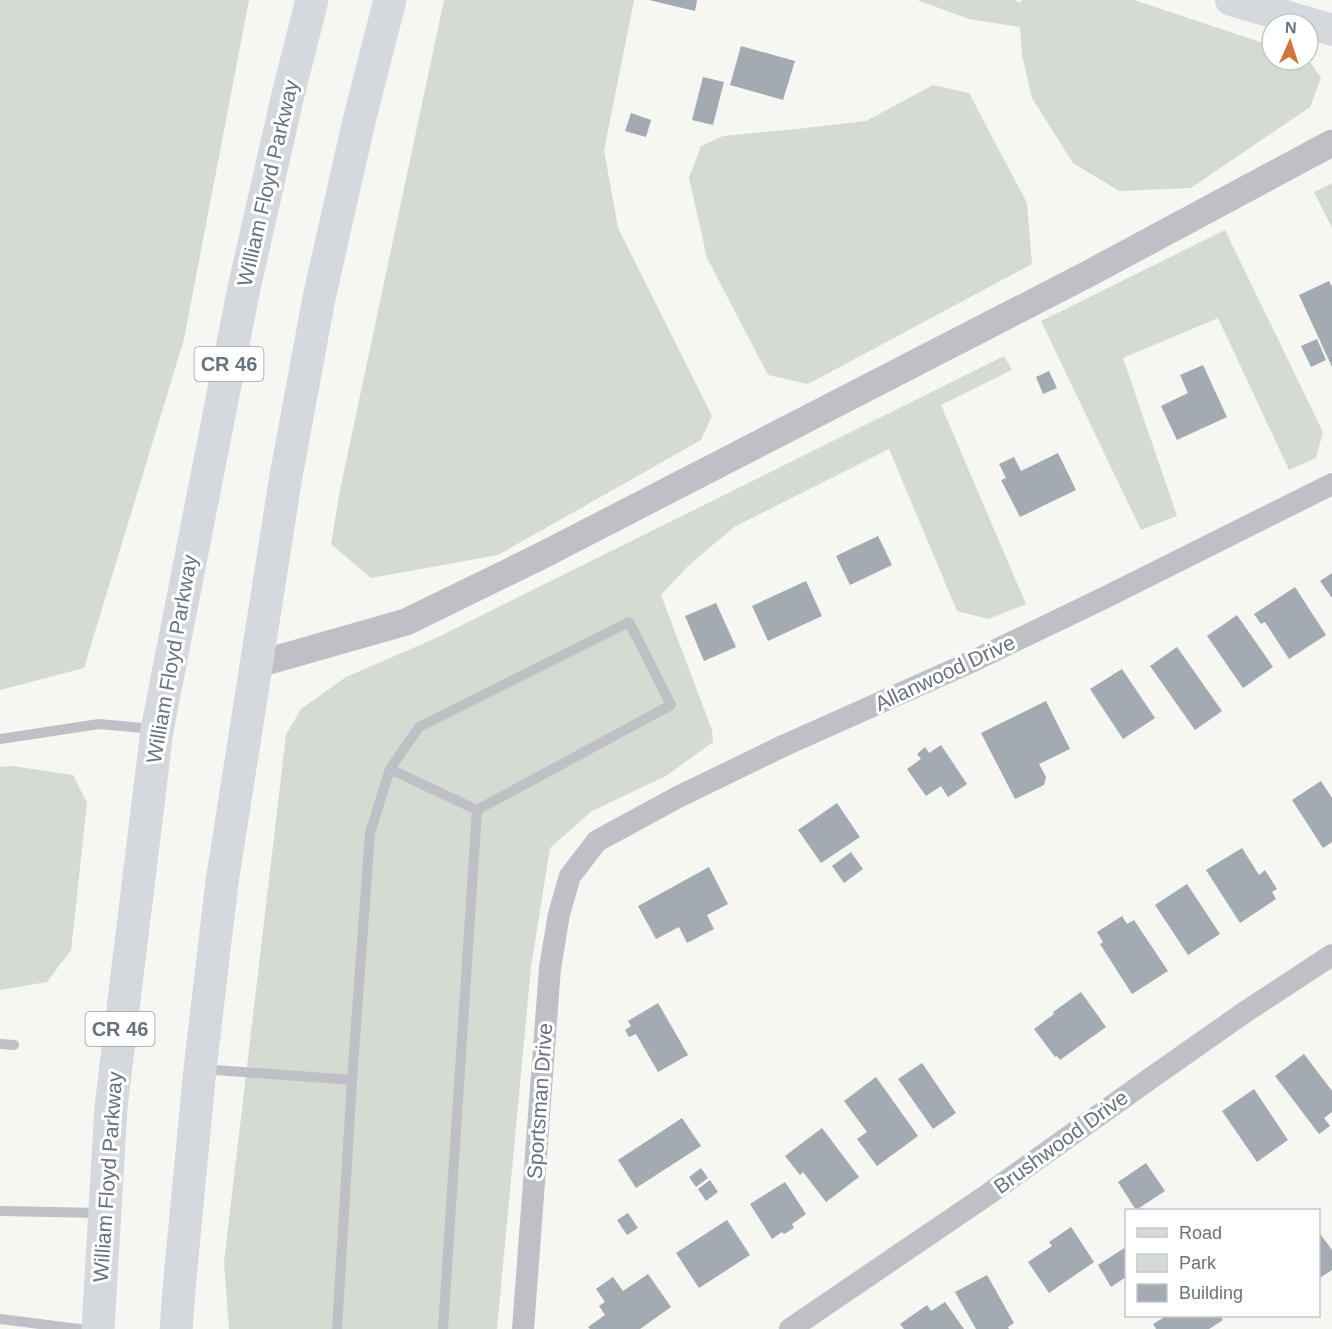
<svg xmlns="http://www.w3.org/2000/svg" width="1332" height="1329" font-family="Arial,sans-serif">
  <rect width="100%" height="100%" fill="#f6f6f3"/>
  <g fill="#d5dad3">
    <path d="M0,0H249L184,339L84,668L0,690Z"/>
    <path d="M444,0H634L604,150L618,228L712,416L701,440L498,555L371,578L331,544L340,490Z"/>
    <path d="M917,0H1014L1020,3L1022,0H1134L1272,46V60L1308,59L1321,78L1310,107L1191,188L1119,191L1073,163L1032,98L1022,55L1020,27L969,19Z"/>
    <path d="M933,85L969,93L1027,203L1032,264L808,384L768,375L707,258L689,178L701,146L723,136L797,129L866,121Z"/>
    <path d="M1332,183V228L1314,192Z"/>
    <path d="M1225,230L1323,432L1316,458L1289,470L1218,318L1123,358L1177,516L1141,530L1041,321Z"/>
    <path d="M1004,356L1012,370L941,405L1026,604L988,619L957,611L889,449L734,527L688,566L661,595L712,730L713,742L666,776L592,811L550,848L531,967L497,1329H229L224,1262L286,735L301,709L346,677L434,639Z"/>
    <path d="M12,766L73,775L87,803L71,950L47,982L0,990V767Z"/>
  </g>
  <g fill="#a4aab1">
    <path d="M649,0H697L695,11Z"/>
    <path d="M741,46L795,61L783,100L730,85Z"/>
    <path d="M703,77L724,82L713,125L692,120Z"/>
    <path d="M631,113L651,120L646,137L625,131Z"/>
    <path d="M1329,281L1332,287V367L1299,295Z"/>
    <path d="M1317,339L1326,360L1311,367L1301,346Z"/>
    <path d="M1203,365L1227,417L1177,440L1161,406L1188,393L1180,375Z"/>
    <path d="M1049,371L1057,388L1043,394L1036,377Z"/>
    <path d="M1058,453L1076,490L1020,517L1001,480L1006,478L999,464L1014,457L1021,471Z"/>
    <path d="M878,536L892,565L850,585L836,556Z"/>
    <path d="M1332,573V598L1320,581Z"/>
    <path d="M806,581L822,616L768,641L752,606Z"/>
    <path d="M1295,587L1326,635L1289,659L1265,622L1261,624L1254,614Z"/>
    <path d="M716,603L736,647L704,661L685,616Z"/>
    <path d="M1237,615L1273,667L1243,688L1207,636Z"/>
    <path d="M1177,647L1222,711L1195,730L1150,666Z"/>
    <path d="M1122,669L1155,718L1123,739L1090,689Z"/>
    <path d="M1046,701L1070,749L1039,764L1046,777L1044,785L1015,799L981,733Z"/>
    <path d="M941,745L967,784L948,797L941,786L926,796L907,769L921,759L917,754L925,747L929,753Z"/>
    <path d="M1321,781L1332,798V842L1323,848L1292,800Z"/>
    <path d="M837,803L860,837L821,863L798,830Z"/>
    <path d="M1242,848L1259,875L1265,870L1277,889L1272,892L1276,899L1240,923L1206,870Z"/>
    <path d="M851,852L863,869L844,883L832,866Z"/>
    <path d="M709,867L728,904L707,915L714,929L687,943L679,927L656,939L638,906Z"/>
    <path d="M1187,884L1220,934L1188,955L1155,905Z"/>
    <path d="M1122,916L1127,924L1134,920L1168,971L1132,994L1100,944L1103,942L1097,932Z"/>
    <path d="M1081,992L1106,1027L1060,1060L1057,1056L1055,1057L1034,1029L1054,1014L1053,1012Z"/>
    <path d="M658,1003L688,1055L658,1072L636,1034L629,1037L625,1030L631,1026L628,1021Z"/>
    <path d="M1304,1054L1332,1091V1112L1324,1118L1330,1126L1319,1134L1275,1076Z"/>
    <path d="M922,1063L956,1113L933,1129L898,1079Z"/>
    <path d="M876,1077L918,1136L877,1166L857,1139L867,1132L844,1101Z"/>
    <path d="M1254,1089L1288,1140L1257,1162L1222,1111Z"/>
    <path d="M682,1118L701,1146L636,1188L618,1160Z"/>
    <path d="M822,1128L859,1177L826,1202L803,1172L800,1175L785,1156Z"/>
    <path d="M1146,1163L1165,1191L1136,1210L1118,1182Z"/>
    <path d="M701,1168L708,1178L696,1187L689,1177Z"/>
    <path d="M710,1180L718,1192L706,1201L698,1189Z"/>
    <path d="M785,1182L806,1214L792,1224L794,1228L784,1234L782,1232L772,1239L750,1204Z"/>
    <path d="M628,1213L638,1228L627,1235L617,1220Z"/>
    <path d="M727,1220L750,1255L699,1288L676,1253Z"/>
    <path d="M1071,1227L1094,1262L1049,1293L1028,1262L1052,1246L1049,1242Z"/>
    <path d="M1318,1231L1332,1250V1270L1318,1279Z"/>
    <path d="M1126,1247V1277L1111,1287L1098,1265Z"/>
    <path d="M648,1274L671,1307L640,1329H590L588,1327L605,1315L599,1306L605,1302L596,1289L613,1277L623,1291Z"/>
    <path d="M987,1275L1014,1323L1008,1327L1009,1329H976L955,1292Z"/>
    <path d="M945,1302L964,1329H904L900,1324L927,1305L931,1311Z"/>
    <path d="M1166,1316H1220L1223,1320L1209,1329H1156L1153,1324Z"/>
  </g>
  <g fill="none" stroke-linecap="round" stroke-linejoin="round">
    <g stroke="#bec0c5" stroke-width="10">
      <path d="M0,739L99,724L154,729"/>
      <path d="M390,769L477,810"/>
      <path d="M0,1044L14,1045"/>
      <path d="M202,1069L352,1080"/>
      <path d="M0,1211L101,1213"/>
      <path d="M0,1319L79,1329"/>
      <path d="M337,1329L352,1080L370,833L390,769L419,727L629,622L671,705L477,810"/>
      <path d="M443,1329L477,810"/>
    </g>
    <g stroke="#bec0c5" stroke-width="22">
      <path d="M523,1329L550,968L559,914L570,876L597,841L678,797L783,746L971,662L1104,598L1332,484"/>
      <path d="M790,1329L987,1195L1151,1078L1245,1012L1332,955"/>
    </g>
    <path stroke="#bec0c5" stroke-width="27" d="M255,665L406,622L541,556L1086,275L1332,143"/>
    <path stroke="#d5d8dc" stroke-width="32" d="M1231,0L1332,30"/>
    <g stroke="#d5d8dc" stroke-width="33">
      <path d="M98,1329L111,1107L157,730L244,288L287,99L312,0"/>
      <path d="M176,1329L180,1278L200,1069L222,882L286,476L319,298L359,121L390,0"/>
    </g>
  </g>
  <g text-anchor="middle" stroke-width="6" stroke-linejoin="round" paint-order="stroke">
    <g fill="#fff" stroke="#969ca7" stroke-width="1.5">
      <rect x="194.5" y="347" width="69" height="34" rx="4.5"/>
      <rect x="85.5" y="1012" width="69" height="34" rx="4.5"/>
    </g>
    <g font-size="20" font-weight="bold" fill="#697281">
      <text x="229" y="371">CR 46</text>
      <text x="120" y="1036">CR 46</text>
    </g>
    <g font-size="21" fill="#697281" stroke="#fff">
      <text transform="translate(268 183) rotate(-77)" y="7">William Floyd Parkway</text>
      <text transform="translate(172 659) rotate(-80)" y="7">William Floyd Parkway</text>
      <text transform="translate(945 673) rotate(-25)" y="7">Allanwood Drive</text>
      <text transform="translate(540 1101) rotate(-86)" y="7">Sportsman Drive</text>
      <text transform="translate(1061 1142) rotate(-36)" y="7">Brushwood Drive</text>
      <text transform="translate(108 1177) rotate(-86)" y="7">William Floyd Parkway</text>
    </g>
  </g>
  <rect x="1125" y="1209" width="195" height="108" fill="#ffffff" stroke="#c3c7cd" stroke-width="1.5"/>
  <rect x="1137" y="1228" width="30" height="9" fill="#d5d8dc" stroke="#c3c7cd" stroke-width="1.5"/>
  <text x="1179" y="1239" font-size="18" fill="#697281">Road</text>
  <rect x="1137" y="1254" width="30" height="18" fill="#d5dad3" stroke="#c3c7cd" stroke-width="1.5"/>
  <text x="1179" y="1269" font-size="18" fill="#697281">Park</text>
  <rect x="1137" y="1284" width="30" height="18" fill="#a4aab1" stroke="#c3c7cd" stroke-width="1.5"/>
  <text x="1179" y="1299" font-size="18" fill="#697281">Building</text>
  <g transform="translate(1290 42) rotate(3)"><circle r="28" fill="#ffffff" stroke="#c3c7cd" stroke-width="1.5"/>
  <path d="M0-4.5L10 22L0 15L-10 22Z" fill="#ce793c"/>
  <text y="-9" font-size="16" font-weight="bold" text-anchor="middle" fill="#697281">N</text>
  </g>
</svg>
